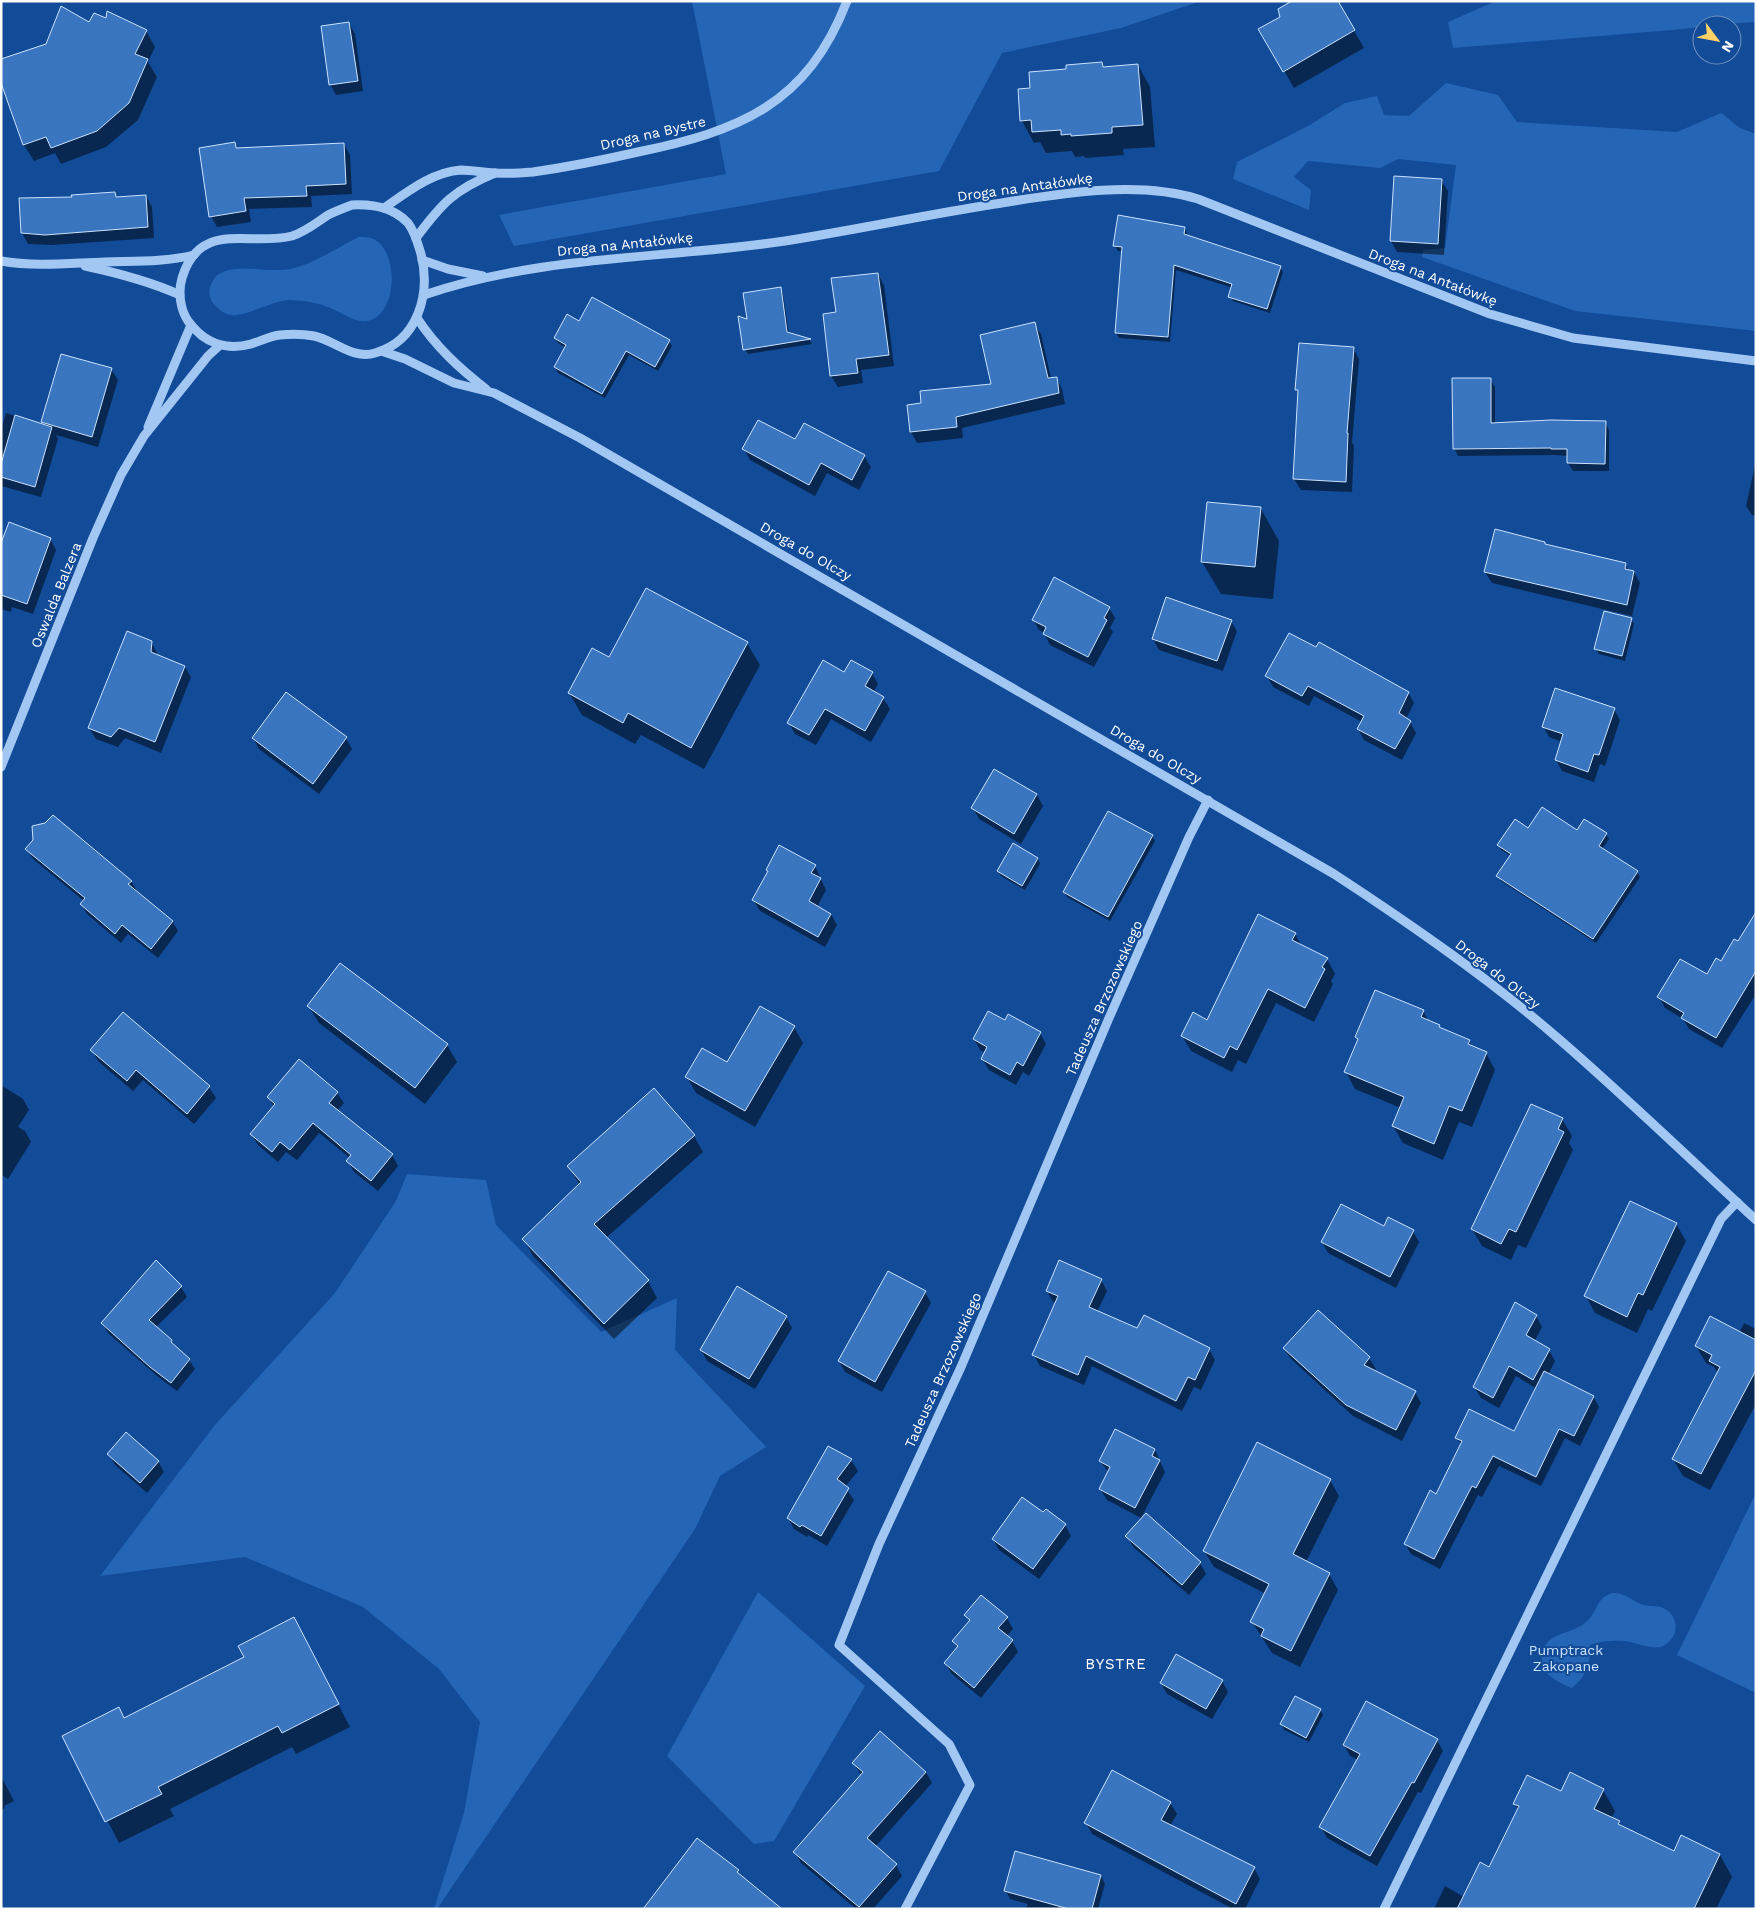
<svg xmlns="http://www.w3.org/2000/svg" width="1757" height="1910" font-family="'Work Sans',sans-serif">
  <rect width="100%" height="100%" fill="#124b98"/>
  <g fill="#2465b6">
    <path d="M692,1H1201L1121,28L1002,53L939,171L514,246L499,215L726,174Z"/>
    <path d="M1496,1H1756V22L1702,25V27L1672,30L1453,48L1448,22Z"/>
    <path d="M1446,83L1498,95L1517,122L1677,132L1721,113L1740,128L1756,134V331L1575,311L1422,257L1423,250L1445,248L1456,165L1398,159L1380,168L1308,161L1294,177L1311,190L1309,210L1233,179L1237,162L1308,126L1345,103L1377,96L1384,115L1409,116Z"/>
    <path d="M359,237C366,237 371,237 377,241C398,256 397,310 371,320C357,326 339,310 325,306C315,302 298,300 288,300C271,302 252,313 237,315C226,317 213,307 210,297C208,290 212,278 219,274C235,263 270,273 290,269C316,263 336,248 359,237Z"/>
    <path d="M407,1174L486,1180L496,1225L601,1332L677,1298L675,1350L766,1447L720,1476L695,1529L437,1909H434L464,1813L480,1722L439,1669L363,1607L245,1557L100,1576L214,1426L335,1293L396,1201Z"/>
    <path d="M1756,1493V1693L1677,1655Z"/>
    <path d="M758,1592L865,1686L774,1841L754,1844L667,1756Z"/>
    <path d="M1612,1593C1627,1593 1631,1601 1644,1605C1650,1607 1656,1605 1663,1608C1679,1615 1680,1636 1665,1645C1654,1652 1636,1642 1624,1641C1613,1640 1600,1641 1590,1645L1589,1664L1582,1678L1572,1688C1557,1682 1538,1673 1542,1654C1544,1649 1545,1644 1550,1640C1559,1632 1576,1632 1587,1621C1599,1610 1595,1599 1612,1593Z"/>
  </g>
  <g fill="#0007">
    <path d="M1290,1H1337L1364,48L1294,88L1260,29L1282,17Z"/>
    <path d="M89,23L146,31L155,47L148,62L157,77L138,120L106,147L61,164L55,153L34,161L24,145L1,79L46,45Z"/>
    <path d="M349,23L355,34L363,91L336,95L330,84Z"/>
    <path d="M1102,64L1104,68L1138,65L1150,87L1155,147L1123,149L1124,155L1085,158L1084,156L1075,157L1072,151L1046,153L1040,142L1034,143L1022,121L1031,89L1067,71Z"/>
    <path d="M234,144L237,150L344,144L350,155L352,194L311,196L312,207L249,209L251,222L217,227L211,216Z"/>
    <path d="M1441,180L1448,191L1444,255L1397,252L1391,241Z"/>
    <path d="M114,193L117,198L146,196L152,207L154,238L52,245L28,244L22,233L74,199Z"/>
    <path d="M1185,228L1187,233V237L1280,267L1283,272L1270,313L1233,301L1230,296L1233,288L1176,270L1170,342L1119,338L1116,333L1122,251H1118L1115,246Z"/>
    <path d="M878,274L884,285L894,366L861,370L863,383L838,387L831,376L837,313Z"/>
    <path d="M780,289L783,294L789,334L810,340L812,344L748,354L745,349Z"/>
    <path d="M580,323L669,341L672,346L658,371L629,355L605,398L558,373L555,367L566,348L558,343L555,338Z"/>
    <path d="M1034,324L1041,334L1051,378H1056L1062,389L1065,404L962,428L963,438L917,443L911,432L922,404L992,385Z"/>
    <path d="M1353,348L1359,359L1352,443L1354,445L1352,492L1301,490L1294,479L1299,395L1296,389Z"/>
    <path d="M111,369L118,380L98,447L56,435L58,439L41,497L1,486V430L6,413L45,425L43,422Z"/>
    <path d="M1490,379L1495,387V424L1605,422L1609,430V471H1573L1568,463V456L1556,455L1458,456L1454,448Z"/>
    <path d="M796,441L864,456L871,467L859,490L827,473L815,496L750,460L744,449Z"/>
    <path d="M1756,461V516L1752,515L1746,506Z"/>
    <path d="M1261,509L1279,541L1273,599L1221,594L1202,562Z"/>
    <path d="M50,539L56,550L33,614L12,607L11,612L1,609V540Z"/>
    <path d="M1544,543L1546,545L1625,564L1629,571L1634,572L1640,583L1632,616L1492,583L1485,572Z"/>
    <path d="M1109,608L1115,618L1110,628L1113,632L1094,667L1050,645L1044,633L1039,630L1033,619Z"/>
    <path d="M1631,619L1634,624L1625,661L1599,654L1596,649Z"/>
    <path d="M1231,621L1237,631L1223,671L1159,650L1153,639Z"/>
    <path d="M151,642L157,653V656L185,667L191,677L161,753L125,738L118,747L96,739L89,728Z"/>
    <path d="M747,643L760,665L704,769L641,735L635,744L582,715L569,693L609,659Z"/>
    <path d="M872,673L878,684L873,693L883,698L890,709L871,742L831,719L816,745L795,734L789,723L844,674Z"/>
    <path d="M1267,676L1408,692L1414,703L1406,719L1410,722L1416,733L1402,760L1364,740L1358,729L1362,722L1314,696L1309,706L1273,687Z"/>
    <path d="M1614,709L1620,720L1605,766L1600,764L1594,782L1562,771L1556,760L1562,742L1549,737L1543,726Z"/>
    <path d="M253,738H346L352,749L319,794L259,749Z"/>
    <path d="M994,770L1037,795L1043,806L1021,844L979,819L973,808Z"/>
    <path d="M1585,820L1606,834L1609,839L1602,849L1637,872L1640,877L1596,943L1501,881L1498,876L1511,856L1501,850L1499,845L1528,830L1577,832Z"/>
    <path d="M1152,836L1155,841L1110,921L1067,897L1064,892Z"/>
    <path d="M1014,845L1038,859L1040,864L1025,890L1001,876L998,871Z"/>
    <path d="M27,849L131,881L137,891L172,921L178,931L158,958L128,934L121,943L87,914L81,904L84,901L33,859Z"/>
    <path d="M815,866L826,890L817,907L831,914L837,925L825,947L760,911L753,900Z"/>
    <path d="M1756,927V994L1722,1048L1689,1029L1683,1019L1665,1008L1659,997L1707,976Z"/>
    <path d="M1295,934L1302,947L1327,959L1335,974L1331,981L1333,984L1314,1022L1276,1003L1246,1064L1238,1060L1232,1072L1191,1051L1182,1036L1207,1021Z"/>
    <path d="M341,965L447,1045L457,1062L425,1104L319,1023L309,1007Z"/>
    <path d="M1423,1011L1429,1022L1439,1026L1441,1030L1469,1041L1472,1047L1486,1053L1495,1070L1472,1127L1459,1122L1443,1160L1403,1143L1393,1126L1401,1108L1355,1089L1346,1072L1359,1041L1357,1037Z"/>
    <path d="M123,1013L209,1087L216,1098L194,1124L143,1080L133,1091L98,1061L92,1050Z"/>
    <path d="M1006,1022L1040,1033L1046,1044L1029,1076L1023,1072L1016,1085L989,1070L982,1059L986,1053L980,1050L974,1039Z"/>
    <path d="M794,1027L803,1043L755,1127L696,1093L687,1077L727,1064Z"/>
    <path d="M1,1085L23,1099L29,1110L18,1127L25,1131L31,1142L8,1179L1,1175Z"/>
    <path d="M337,1093L344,1103L337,1111L392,1155L398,1166L378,1191L354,1172L348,1161L350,1158L319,1133L297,1160L286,1152L278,1162L258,1145L251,1134L274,1107L268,1097Z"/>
    <path d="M1562,1119L1572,1136L1569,1143L1573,1150L1526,1248L1518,1245L1511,1260L1482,1246L1472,1229Z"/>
    <path d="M694,1136L703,1152L606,1238L648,1281L657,1298L614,1339L533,1256L524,1239L580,1185L568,1166Z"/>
    <path d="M1676,1224L1686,1241L1652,1311L1648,1309L1637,1333L1595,1313L1586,1296Z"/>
    <path d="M1413,1231L1419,1242L1396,1288L1328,1253L1322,1242Z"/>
    <path d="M156,1262L181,1287L187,1297L156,1327L189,1360L195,1369L177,1391L157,1376L108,1333L102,1323Z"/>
    <path d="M1101,1280L1107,1291L1097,1312L1138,1330L1209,1349L1215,1360L1201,1390L1194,1387L1182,1411L1092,1366L1084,1385L1040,1366L1034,1355L1057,1303L1053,1302L1047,1291Z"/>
    <path d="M925,1292L931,1303L882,1392L845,1372L839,1361Z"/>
    <path d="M1318,1311L1369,1358L1376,1369L1374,1371L1415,1392L1421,1403L1402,1441L1353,1416L1291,1359L1284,1349Z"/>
    <path d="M1536,1316L1542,1327L1534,1342L1549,1350L1555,1361L1548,1375L1593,1396L1599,1407L1580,1446L1565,1438L1541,1486L1499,1466L1482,1497L1478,1495L1440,1569L1411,1554L1405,1544L1437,1495L1462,1446L1457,1438L1515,1433L1537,1389L1516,1376L1499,1408L1481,1398L1474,1387Z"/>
    <path d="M786,1317L792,1328L755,1389L707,1361L701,1350Z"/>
    <path d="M1744,1323L1756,1329V1404L1710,1490L1683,1476L1673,1459L1718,1374L1714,1367L1706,1363L1696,1346L1739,1333Z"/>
    <path d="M829,1447L851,1460L858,1471L845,1487L854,1500L827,1546L808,1535L807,1537L794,1529L788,1518Z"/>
    <path d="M1155,1450L1165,1472L1141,1518L1107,1500L1100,1489L1109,1473L1100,1461Z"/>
    <path d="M109,1454L158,1461L164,1472L147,1493L115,1465Z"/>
    <path d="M1330,1480L1339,1496L1306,1562L1329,1574L1338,1590L1300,1667L1272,1653L1252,1622L1266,1594L1214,1567L1204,1551Z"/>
    <path d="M1043,1514L1065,1525L1071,1536L1039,1579L999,1550L993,1539Z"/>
    <path d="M1127,1536L1200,1563L1206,1574L1189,1595L1133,1547Z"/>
    <path d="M966,1615L1007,1618L1013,1629L1006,1637L1012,1641L1018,1652L981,1698L952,1674L945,1663L958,1648L954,1641L970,1622Z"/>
    <path d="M294,1619L350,1727L296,1754L292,1747L170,1809L174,1816L119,1843L64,1736L125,1720L246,1658Z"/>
    <path d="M1222,1681L1228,1692L1212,1719L1167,1694L1161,1683Z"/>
    <path d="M1320,1710L1323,1715L1309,1742L1284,1730L1282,1724Z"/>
    <path d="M1437,1740L1443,1751L1421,1793L1418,1792L1377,1866L1327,1838L1321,1827L1358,1760L1350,1756L1344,1745Z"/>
    <path d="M854,1763L926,1772L932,1783L875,1847L896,1865L902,1876L873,1909H856L801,1863L795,1852L861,1775Z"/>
    <path d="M1,1776L14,1801L4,1806L5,1808L1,1810Z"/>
    <path d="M1603,1790L1615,1811L1611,1819L1619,1822L1621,1827L1675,1852L1682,1837L1720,1855L1732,1877L1716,1909H1434L1445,1886L1464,1897L1490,1869L1518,1810L1515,1804L1561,1793Z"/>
    <path d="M1170,1803L1177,1814L1170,1826L1254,1868L1260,1879L1245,1909H1233L1092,1834L1086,1823Z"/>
    <path d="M1101,1876L1105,1884L1098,1909H1025L1028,1904L1010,1899L1006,1891Z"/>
  </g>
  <g fill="#3a75c0" stroke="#cbe2fd">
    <path d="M1292,1H1338L1355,30L1283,72L1258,29L1280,17L1278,9Z"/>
    <path d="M61,6L89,22L94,13L106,18L107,11L147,30L135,54L148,59L129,103L97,131L51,148L46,137L23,145L1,83V59L46,44Z"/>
    <path d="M349,22L358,81L329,85L321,26Z"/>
    <path d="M1102,62L1103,67L1138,64L1143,125L1112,127V133L1071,136V134L1061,135V130L1032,132L1031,120L1020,121L1018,89L1030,88L1029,72L1066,69V65Z"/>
    <path d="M235,142L236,148L344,143L346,184L306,186L307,196L244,198L246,211L209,217L199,148Z"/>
    <path d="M1394,176L1442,179L1438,244L1390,241Z"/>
    <path d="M115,192L116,197L146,195L148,227L45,235L21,233L19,198L72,197L71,195Z"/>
    <path d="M1118,215L1185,227L1184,234L1281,266L1267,309L1228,297L1232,284L1174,265L1168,337L1115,333L1122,247L1113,246Z"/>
    <path d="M878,273L889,355L856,359L858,373L830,376L823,314L836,312L831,278Z"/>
    <path d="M781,287L787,332L811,339L743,350L738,316L747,319L743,293Z"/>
    <path d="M592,297L670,340L655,367L626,351L602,394L554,367L566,345L554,338L567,314L579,321Z"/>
    <path d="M1035,322L1048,378L1057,377L1059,393L956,417L957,427L910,432L907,405L921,403L920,391L991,384L980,335Z"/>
    <path d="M1299,343L1354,347L1347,433H1348L1346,482L1293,479L1298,390H1295Z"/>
    <path d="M61,354L112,368L92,437L41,422Z"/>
    <path d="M1452,378H1491V423L1551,420L1606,421L1605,464L1567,463V449H1551V448L1453,449Z"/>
    <path d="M15,415L52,427L35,487L1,477V464Z"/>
    <path d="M758,420L795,439L804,423L865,455L852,480L821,463L809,485L742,449Z"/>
    <path d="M1207,502L1261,507L1255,567L1201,562Z"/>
    <path d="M9,522L51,538L27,604L1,595V543Z"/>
    <path d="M1495,529L1545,542V544L1626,563L1625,569L1634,571L1627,605L1484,572Z"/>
    <path d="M1054,577L1110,607L1104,618L1107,620L1088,657L1043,634L1046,627L1032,620Z"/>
    <path d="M646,588L748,642L691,748L628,713L623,723L568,693L592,648L609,657Z"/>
    <path d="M1166,597L1232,620L1217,661L1152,639Z"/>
    <path d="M1604,611L1632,618L1622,656L1594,649Z"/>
    <path d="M127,631L152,641L151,652L185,666L155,742L119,728L111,737L88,728Z"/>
    <path d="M1289,633L1316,647L1319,642L1409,692L1399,713L1411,721L1395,749L1357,729L1364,716L1308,686L1302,696L1265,676Z"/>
    <path d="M823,660L844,672L851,660L873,672L865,686L884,697L865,731L825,709L809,735L787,723Z"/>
    <path d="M1555,688L1615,708L1599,755L1594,754L1588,772L1555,760L1563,734L1542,727Z"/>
    <path d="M286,692L347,737L313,784L252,738Z"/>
    <path d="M994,769L1037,794L1014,834L971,808Z"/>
    <path d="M1542,807L1577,830L1584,819L1607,833L1599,846L1638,871L1593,939L1496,876L1511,854L1497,845L1515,819L1528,828Z"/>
    <path d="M1108,811L1153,835L1108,917L1063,892Z"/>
    <path d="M53,815L132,881L128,884L173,921L151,949L122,925L115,934L80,904L85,898L25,849L33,840L32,826L45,823Z"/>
    <path d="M1013,843L1038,858L1022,886L997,871Z"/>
    <path d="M779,845L816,865L811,873L821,878L809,901L831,914L818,937L752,900L768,871L766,870Z"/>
    <path d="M1756,912V971L1716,1038L1681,1018L1684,1013L1657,997L1680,959L1707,974L1716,958L1721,961L1734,939L1738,941Z"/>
    <path d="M1258,914L1296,933L1292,940L1328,958L1322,967L1325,969L1305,1008L1268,989L1237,1050L1230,1046L1224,1058L1181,1036L1193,1012L1207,1020Z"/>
    <path d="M340,963L448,1044L415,1088L307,1006Z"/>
    <path d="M1375,990L1424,1010L1421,1017L1440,1025L1439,1027L1470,1040L1468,1044L1487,1052L1462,1111L1449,1106L1434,1144L1392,1126L1404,1097L1344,1072L1358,1039L1355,1037Z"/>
    <path d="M760,1006L795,1026L745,1111L685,1077L702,1048L727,1062Z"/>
    <path d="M988,1011L1005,1020L1008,1014L1041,1032L1023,1066L1017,1062L1010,1075L981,1059L987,1047L973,1039Z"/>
    <path d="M123,1012L210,1086L187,1114L136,1070L127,1081L90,1050Z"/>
    <path d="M299,1059L338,1092L329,1103L393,1154L371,1181L346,1161L351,1155L313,1123L290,1150L280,1142L272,1152L250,1134L275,1104L267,1097Z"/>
    <path d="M654,1088L695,1135L594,1224L649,1280L604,1324L522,1239L581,1182L567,1166Z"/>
    <path d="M1531,1104L1563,1118L1558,1129L1564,1132L1516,1232L1509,1229L1501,1244L1471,1229Z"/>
    <path d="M1630,1201L1677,1223L1643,1295L1638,1293L1627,1317L1584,1296Z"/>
    <path d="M1341,1204L1384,1226L1388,1217L1414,1230L1390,1277L1321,1242Z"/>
    <path d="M156,1260L182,1286L149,1320L172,1340L171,1342L190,1359L171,1383L150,1367L101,1323Z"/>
    <path d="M1059,1260L1102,1279L1089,1307L1137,1328L1144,1315L1210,1348L1195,1380L1188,1377L1176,1401L1086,1356L1078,1375L1032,1355L1058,1296L1046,1291Z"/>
    <path d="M888,1271L926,1291L875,1382L838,1361Z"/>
    <path d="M737,1286L787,1316L749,1379L700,1350Z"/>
    <path d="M1515,1302L1537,1315L1526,1335L1550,1349L1533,1380L1509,1366L1493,1398L1473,1387Z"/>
    <path d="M1318,1310L1370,1357L1364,1365L1416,1391L1396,1430L1346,1405L1283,1348Z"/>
    <path d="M1710,1316L1756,1340V1370L1701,1474L1672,1459L1720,1367L1709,1361L1712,1355L1695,1346Z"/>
    <path d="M1544,1371L1594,1396L1574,1436L1559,1429L1536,1477L1493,1456L1476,1488L1472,1486L1434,1559L1404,1544L1430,1490L1436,1494L1462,1441L1455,1438L1469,1409L1514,1431Z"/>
    <path d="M1115,1429L1155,1449L1152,1456L1160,1460L1135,1508L1099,1489L1110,1467L1099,1461Z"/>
    <path d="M126,1432L159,1461L140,1483L107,1454Z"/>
    <path d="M1257,1442L1331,1479L1293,1554L1330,1573L1291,1651L1261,1636L1264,1629L1250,1622L1269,1584L1203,1551Z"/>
    <path d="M828,1446L852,1459L837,1479L849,1488L821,1536L802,1525L800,1527L787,1518Z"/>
    <path d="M1022,1497L1043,1512L1046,1509L1066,1524L1033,1569L992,1539Z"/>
    <path d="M1146,1513L1201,1562L1182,1585L1125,1536Z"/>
    <path d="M981,1595L1008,1617L998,1628L1013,1640L974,1688L944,1663L958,1646L952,1641L970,1620L964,1615Z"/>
    <path d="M294,1617L339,1704L282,1733L278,1726L158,1787L162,1794L105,1822L62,1736L119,1707L124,1718L244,1657L238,1646Z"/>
    <path d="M1176,1654L1223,1680L1206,1709L1160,1683Z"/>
    <path d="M1295,1696L1321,1709L1306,1738L1280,1724Z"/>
    <path d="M1366,1701L1438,1739L1414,1783L1412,1782L1370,1856L1319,1827L1360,1754L1343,1745Z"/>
    <path d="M880,1731L926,1772L867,1838L897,1864L859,1907L793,1852L863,1772L852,1763Z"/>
    <path d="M1112,1770L1171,1802L1161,1820L1255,1867L1236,1904L1084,1823Z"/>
    <path d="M1570,1772L1604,1789L1594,1809L1620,1821L1618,1824L1674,1851L1681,1835L1720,1854L1694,1909H1457L1480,1862L1489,1867L1519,1806L1513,1804L1527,1775L1561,1791Z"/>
    <path d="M697,1838L739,1870L737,1872L782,1909H643Z"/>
    <path d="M1015,1851L1101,1875L1092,1909H1069L1004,1891Z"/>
  </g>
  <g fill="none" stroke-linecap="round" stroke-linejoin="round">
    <g stroke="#a3c7f3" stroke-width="9">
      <path d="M352,205C373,204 393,207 408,223C415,232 418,244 421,254C431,294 418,341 375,353C353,360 334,340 314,336C303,334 291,334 280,335C270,336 261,341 251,344C226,351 204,343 188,321C180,309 178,292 182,278C200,219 249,247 292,236C305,232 316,223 328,215C336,211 344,208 352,205Z"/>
      <path d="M384,208C407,192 432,172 461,170C473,170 484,173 495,173C508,174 521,173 533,172C568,167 603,160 638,152C739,131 807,105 847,1"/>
      <path d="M416,238C442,203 454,190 495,173"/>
      <path d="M422,260L448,269L483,276"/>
      <path d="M1,261C36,267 70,263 105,262C135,261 165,262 194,255"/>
      <path d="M85,266C118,273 149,281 180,295"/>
      <path d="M424,295C540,255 665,259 785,241C855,230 925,215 995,204C1058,194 1136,180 1198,199L1490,314L1573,338L1756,361"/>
      <path d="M417,318C436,347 459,368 486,389"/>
      <path d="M381,351L405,359L454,383L494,393L580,438L1334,874C1412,925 1490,979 1560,1040C1627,1098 1691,1160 1756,1220"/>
      <path d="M148,427L191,325"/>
      <path d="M1,767L93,538L121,475L144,436L208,356L220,345"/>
      <path d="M905,1909L970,1785L949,1744L839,1645L879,1544L961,1367L1109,1018L1189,837L1208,800"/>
      <path d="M1384,1909L1721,1219L1737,1202"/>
    </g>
  </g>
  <g text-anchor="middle" stroke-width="4" stroke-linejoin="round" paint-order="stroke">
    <g font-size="14" fill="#fff" stroke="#124b98">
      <text transform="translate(653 133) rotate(-13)" y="5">Droga na Bystre</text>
      <text transform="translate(1025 187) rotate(-8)" y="5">Droga na Antałówkę</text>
      <text transform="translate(625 244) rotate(-6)" y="5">Droga na Antałówkę</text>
      <text transform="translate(1433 277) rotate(21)" y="5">Droga na Antałówkę</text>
      <text transform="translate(806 551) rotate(30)" y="5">Droga do Olczy</text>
      <text transform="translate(56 595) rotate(-68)" y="5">Oswalda Balzera</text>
      <text transform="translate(1156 754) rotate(30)" y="5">Droga do Olczy</text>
      <text transform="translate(1498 974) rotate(38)" y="5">Droga do Olczy</text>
      <text transform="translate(1104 998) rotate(-66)" y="5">Tadeusza Brzozowskiego</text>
      <text transform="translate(943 1370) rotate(-66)" y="5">Tadeusza Brzozowskiego</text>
    </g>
    <g font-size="14" fill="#cbe2fd" stroke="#124b98">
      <text x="1566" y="1655">Pumptrack<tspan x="1566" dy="16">Zakopane</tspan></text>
    </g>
    <g font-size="15" letter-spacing="1" fill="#fff" stroke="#124b98">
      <text x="1116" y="1669">BYSTRE</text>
    </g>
  </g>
  <rect width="1757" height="1910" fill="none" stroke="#ffffff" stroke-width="5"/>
  <g transform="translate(1717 40) rotate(122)"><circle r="24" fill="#124b98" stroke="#7193c1"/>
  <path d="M0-4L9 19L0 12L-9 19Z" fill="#ffd365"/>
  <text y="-8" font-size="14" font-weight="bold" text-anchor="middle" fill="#ffffff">N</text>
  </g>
</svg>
